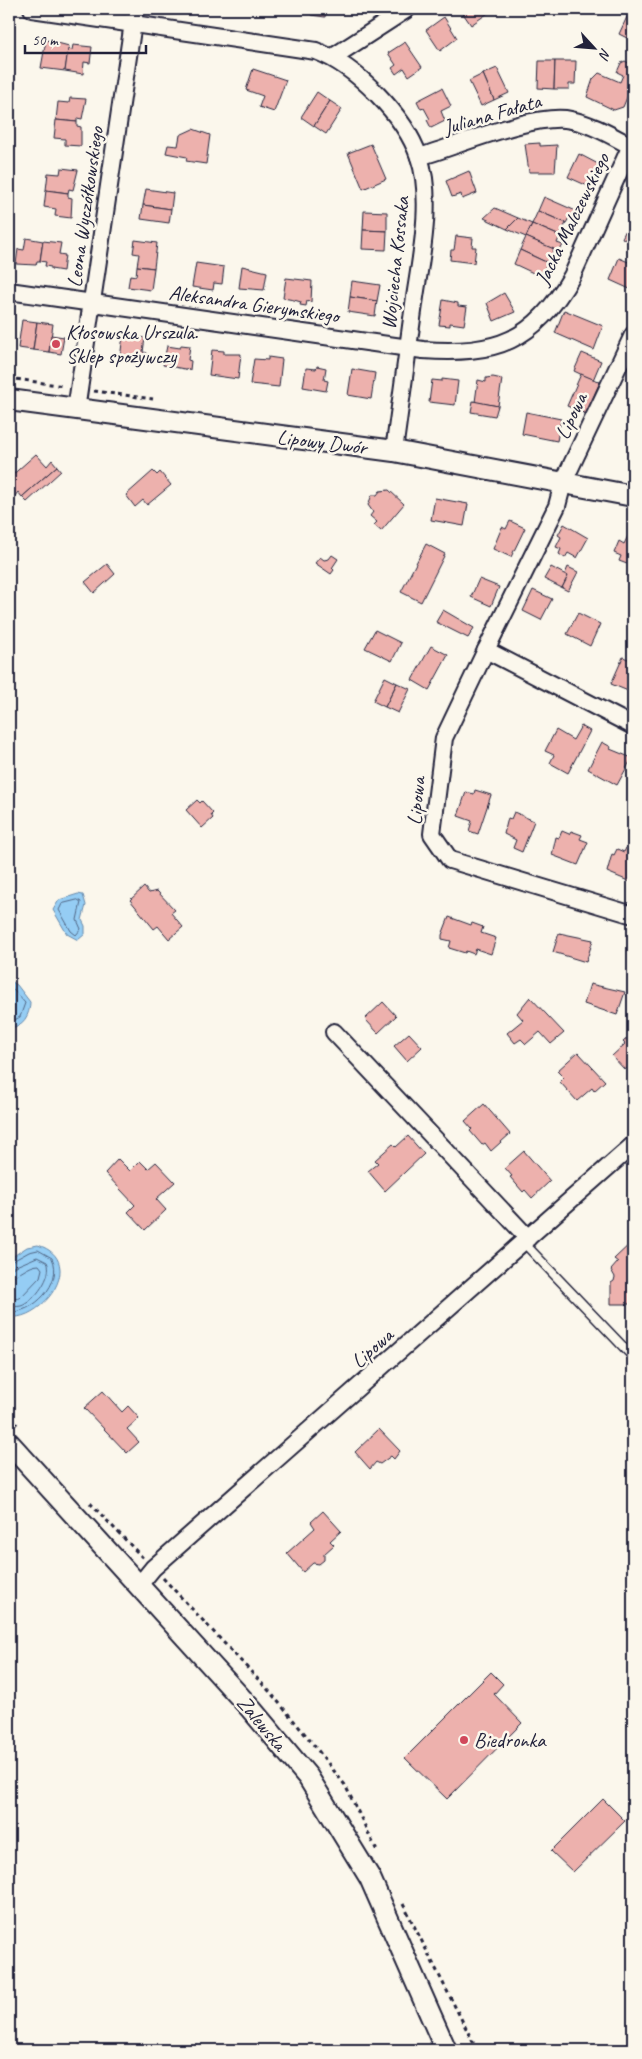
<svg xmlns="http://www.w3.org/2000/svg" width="642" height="2059" font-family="Caveat,sans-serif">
  <rect width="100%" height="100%" fill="#fbf7ec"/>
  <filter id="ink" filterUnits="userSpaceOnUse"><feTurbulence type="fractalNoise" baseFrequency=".02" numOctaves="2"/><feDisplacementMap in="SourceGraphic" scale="10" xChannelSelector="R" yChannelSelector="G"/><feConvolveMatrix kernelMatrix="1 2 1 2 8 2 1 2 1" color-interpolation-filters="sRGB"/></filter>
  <g filter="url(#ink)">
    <g fill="#95cdf4" stroke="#6789aa">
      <path d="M78,894L83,895L86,905L82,920L85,926V934L78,940L67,934L53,910L59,900Z"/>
      <path d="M9,980L17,985L30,1002C30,1015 23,1027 9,1028Z"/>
      <path d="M38,1245C88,1261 42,1322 9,1317V1259L27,1247Z"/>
    </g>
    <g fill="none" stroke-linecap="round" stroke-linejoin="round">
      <g stroke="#506685" stroke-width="1">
        <path d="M78,900L81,902L77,920L81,929L76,935L71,931L59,910L62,904Z"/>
        <path d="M9,985L25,1003L20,1017L9,1023"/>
        <path d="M9,1263L29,1252L38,1250L52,1258C64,1283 33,1314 9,1312"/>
        <path d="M9,1269L37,1257L47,1262C54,1275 34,1302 21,1306C17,1307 12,1306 9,1306"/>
        <path d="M9,1277C20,1276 28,1265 39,1265L42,1269L40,1277L20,1298L9,1299"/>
      </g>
    </g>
    <g fill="#edb1ad" stroke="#22223b">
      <path d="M305,9H326L325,17L311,15V12L305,11Z"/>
      <path d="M460,9H490L491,11L471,25Z"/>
      <path d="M444,17L457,38L440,51L426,30Z"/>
      <path d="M627,17L633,20V41L619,34Z"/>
      <path d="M9,35L13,36L11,51H9Z"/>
      <path d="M46,40L69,46L65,71L41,68Z"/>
      <path d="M405,42L422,67L409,76L404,68L396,74L392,68L396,65L388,53Z"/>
      <path d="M73,45L92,47L90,63L84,62L83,74L65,71L68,49L72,50Z"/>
      <path d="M539,61H555L554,89L538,88Z"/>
      <path d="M555,61H576L575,84H569V89H554Z"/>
      <path d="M625,61L633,65V83L623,107L614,110L587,97L593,79L599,73L620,82L623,75L617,72L621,63Z"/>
      <path d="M497,68L509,93L494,100L483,74Z"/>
      <path d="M253,69L286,80L274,112L259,107L263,96L246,90Z"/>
      <path d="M483,74L494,100L481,106L469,81Z"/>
      <path d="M442,88L451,106L441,111L445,121L431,128L427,120L430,119L424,108L421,109L417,101Z"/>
      <path d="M317,92L330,101L314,126L301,117Z"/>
      <path d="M70,98L86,99L82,119L77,118V122L56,120L58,102L69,103Z"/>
      <path d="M330,101L342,109L326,134L314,126Z"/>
      <path d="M56,120L77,122V126L81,127V146L65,145V139L54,138Z"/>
      <path d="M193,129L210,135L206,164L186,161L187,157L166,153L168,145L178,146L180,135Z"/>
      <path d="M540,143V146L557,145L555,172H529L525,144Z"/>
      <path d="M371,144L386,179L363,189L348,153Z"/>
      <path d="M579,154L600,165L590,187L568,177Z"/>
      <path d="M61,168L78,170L73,190L69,189L68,193L46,190L48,173L60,174Z"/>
      <path d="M469,171L477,193L462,199L461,194L452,197L446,181Z"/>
      <path d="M146,189L173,193L171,209L143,205Z"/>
      <path d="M46,190L68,193V197L72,198L71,218L55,216L56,209L44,207Z"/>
      <path d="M544,197L576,211L572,219L569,218L566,223L538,211Z"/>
      <path d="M143,205L171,209L169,223L141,219Z"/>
      <path d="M495,208L518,218L507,229L484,218Z"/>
      <path d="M364,211L387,212V231L363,230Z"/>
      <path d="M538,211L566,223L560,236L532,224Z"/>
      <path d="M518,218L532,224L526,237L507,229Z"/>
      <path d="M631,219L633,220V243L622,238Z"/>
      <path d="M532,224L560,236L557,243L563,245L559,252L526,237Z"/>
      <path d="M363,230L387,231L386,250L362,249Z"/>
      <path d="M456,236L473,238L472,247H476L474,263L450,260L451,250H454Z"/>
      <path d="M526,237L554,249L548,263L520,250Z"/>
      <path d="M26,238L43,241L40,261H37L36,265L16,264L18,249L24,250Z"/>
      <path d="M135,240L157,243L154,268L137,266L139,254L133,253Z"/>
      <path d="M43,241L61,243L59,254L65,255L63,271L51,269V267L45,266L46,262L40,261Z"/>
      <path d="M520,250L548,263L545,268L548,269L544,278L514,264Z"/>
      <path d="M619,258L633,264L632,290L610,280Z"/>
      <path d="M196,263L224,267L222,284L214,283L213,290L192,287Z"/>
      <path d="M137,266L154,268L151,290L128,287L130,275L136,276Z"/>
      <path d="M242,266L267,272L264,290L239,288Z"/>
      <path d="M286,278L312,281L311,302L307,301L306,306L300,305L301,302L294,300L283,298Z"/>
      <path d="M352,281L380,285L377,301L350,297Z"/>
      <path d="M504,293L515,312L494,321L487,303Z"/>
      <path d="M350,297L377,301L375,316L348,312Z"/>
      <path d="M443,300L458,303V306L467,307L464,325L450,323V326L439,325Z"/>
      <path d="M564,310L603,326L594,350L555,333Z"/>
      <path d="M22,320L37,322L33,350L18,348Z"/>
      <path d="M37,322L53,324L49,352L33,350Z"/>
      <path d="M51,335L64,337L61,354L49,352Z"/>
      <path d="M123,335L145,338L143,352L147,353L145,363L120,359Z"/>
      <path d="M181,345L190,346L188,360L191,361L190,370L163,365L167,346L180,348Z"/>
      <path d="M212,350L224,351V354H241L238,379L209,375Z"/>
      <path d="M582,353L601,361L593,380L574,371Z"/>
      <path d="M268,357L282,359L279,387L250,384L254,359L268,360Z"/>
      <path d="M317,366L326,368L324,380L328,381L326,391L303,387L306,368L316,369Z"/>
      <path d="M352,369L375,373L371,399L348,395Z"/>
      <path d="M581,374L600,382L586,414L567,406Z"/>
      <path d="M493,377L502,379L498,406L475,402L478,380L486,382V378Z"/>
      <path d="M442,379L458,381L455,405L429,402L432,380L442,381Z"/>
      <path d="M473,401L498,406L495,416L471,412Z"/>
      <path d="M526,412L561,419L557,441L522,434Z"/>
      <path d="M36,454L47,466L52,460L57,466L22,497L18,492L14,497L9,491L12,486L9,478Z"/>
      <path d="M57,466L61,471L27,502L22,497Z"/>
      <path d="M153,471L157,475L160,472L171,485L147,505L143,500L135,507L126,495Z"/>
      <path d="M389,490L404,504L381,531L374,525L377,522L370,516L373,512L368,505L372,495H377L380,491Z"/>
      <path d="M435,498L468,504L464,526L431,520Z"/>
      <path d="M510,521L525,528L511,557L493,549L502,527L506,529Z"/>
      <path d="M564,524L588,538L577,558L568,553L565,558L559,554L561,549L556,547L561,537L558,535Z"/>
      <path d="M628,536L633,538V562L629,560L627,564L619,561L621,556L614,553L619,541L624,544Z"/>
      <path d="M426,544L445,554L421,602L401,592Z"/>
      <path d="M332,555L338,559L332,568L334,570L331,574L315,563L320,557L324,560L329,559Z"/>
      <path d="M107,564L115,574L94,593L85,582Z"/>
      <path d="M551,567L568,576L562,588L544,579Z"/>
      <path d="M568,567L578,572L568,591L562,588L568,576L565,574Z"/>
      <path d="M479,579L499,587L491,606L471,597Z"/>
      <path d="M533,590L552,599L541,620L523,611Z"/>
      <path d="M443,610L474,628L468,638L436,622Z"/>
      <path d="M578,613L600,624L590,646L567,634Z"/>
      <path d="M375,630L401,643L392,661L365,648Z"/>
      <path d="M431,646L448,655L429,690L412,680Z"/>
      <path d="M623,657L633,661V693L611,684Z"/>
      <path d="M385,677L397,683L385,707L373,701Z"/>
      <path d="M397,683L410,689L398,713L385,707Z"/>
      <path d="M581,726L590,731L568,773L550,763L554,755L545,751L556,730L573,740Z"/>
      <path d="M602,742L611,747L610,749L632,758L617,785L588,769Z"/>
      <path d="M475,790L491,795L478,834L469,831L472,821L458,816L466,792L474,794Z"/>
      <path d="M197,800L200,803L202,801L213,813L211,815L213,818L202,828L186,810Z"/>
      <path d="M514,812L534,821L522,852L513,848L516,840L504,834L508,818L511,819Z"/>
      <path d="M562,831L569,834L571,831L582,835L580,839L588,842L578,865L552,855L556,837L559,838Z"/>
      <path d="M626,848L633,852V883L607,872L612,854L614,855L617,849L624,852Z"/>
      <path d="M144,887L149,893L157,891L175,910L171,913L183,927L169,939L158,926L154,929L130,900Z"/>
      <path d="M449,917L471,925L472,923L483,927L481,933L496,938L491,954L476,949L474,954L466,951L465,953L449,948L451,941L442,939V935Z"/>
      <path d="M559,933L593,940L586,962L553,952Z"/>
      <path d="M590,984L625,992L617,1015L584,1004Z"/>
      <path d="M530,997L564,1033L551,1044L540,1032L526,1044L521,1039L515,1043L507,1033L523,1020L517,1013Z"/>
      <path d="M383,1002L396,1016L378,1033L365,1019Z"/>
      <path d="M409,1033L422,1047L407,1061L394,1046Z"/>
      <path d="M633,1033V1063L625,1070L612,1056L625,1044L623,1042Z"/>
      <path d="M578,1052L605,1081L594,1091L592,1088L577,1101L560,1082L564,1078L557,1071Z"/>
      <path d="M484,1104L510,1134L491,1151L485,1143L482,1145L470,1131L472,1129L465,1121Z"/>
      <path d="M408,1136L424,1154L385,1191L368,1171L378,1163L375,1160L393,1144L396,1147Z"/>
      <path d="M524,1151L550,1181L532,1198L525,1190L523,1192L510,1177L512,1176L505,1168Z"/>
      <path d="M118,1159L130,1171L140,1161L148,1169L156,1162L175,1182L156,1199L166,1210L145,1230L128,1212L135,1205L105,1173Z"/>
      <path d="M633,1241V1304H611V1283L614,1281L615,1277L611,1270L618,1262L614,1259Z"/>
      <path d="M103,1391L122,1412L128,1406L139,1418L127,1429L139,1442L127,1453L84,1408Z"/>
      <path d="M379,1429L400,1451L394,1459L391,1456L380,1464L376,1462L370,1469L355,1452Z"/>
      <path d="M323,1511L341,1531L330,1541L334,1545L324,1554V1560L319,1564L313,1563L303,1572L287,1553L315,1528L311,1522Z"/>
      <path d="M491,1672L503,1684L494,1694L522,1723L447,1799L405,1758Z"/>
      <path d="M603,1799L625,1821L573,1872L551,1851Z"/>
    </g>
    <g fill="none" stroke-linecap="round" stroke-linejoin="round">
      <defs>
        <path id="service" d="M523,1242L633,1357"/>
        <g id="minor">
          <path d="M32,9L316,51C356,66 405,116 419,157C434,200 420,261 414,304C407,353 401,402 394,451"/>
          <path d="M333,57L407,9"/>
          <path d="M419,157C457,146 536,112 571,120C592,124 612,136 631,146"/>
          <path d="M9,291L423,350C496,355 534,342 572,276L633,141"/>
          <path d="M633,335L563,483L557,506L486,650L633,726"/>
          <path d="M76,410L135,9"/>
          <path d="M486,650L444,738L432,834L450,860L633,915"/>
          <path d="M334,1032L528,1238"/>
          <path d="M140,1584L153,1568L633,1145"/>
        </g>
        <g id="tertiary">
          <path d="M9,400L394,451L633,496"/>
          <path d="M9,1443L251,1709L308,1777L370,1878L446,2050"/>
        </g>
      </defs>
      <use href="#service" stroke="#22223b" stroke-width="11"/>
      <use href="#minor" stroke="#22223b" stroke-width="20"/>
      <use href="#tertiary" stroke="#22223b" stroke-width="24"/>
      <g stroke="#22223b" stroke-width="3" stroke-dasharray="4 4" stroke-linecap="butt">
        <path d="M9,378L64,386"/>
        <path d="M94,391L153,399"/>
        <path d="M9,1416L19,1427"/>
        <path d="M90,1503L143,1558"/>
        <path d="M163,1578L270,1692L309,1739L345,1785L378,1853"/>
        <path d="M403,1904L477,2050"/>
      </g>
      <use href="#service" stroke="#fbf7ec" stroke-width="8"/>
      <use href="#minor" stroke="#fbf7ec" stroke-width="16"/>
      <use href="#tertiary" stroke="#fbf7ec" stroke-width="20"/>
    </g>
  </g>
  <g fill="#d1495b" stroke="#fbf7ec" stroke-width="2">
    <circle cx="56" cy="344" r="5"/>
    <circle cx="464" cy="1740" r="5"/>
  </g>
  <g text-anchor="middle" stroke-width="5" stroke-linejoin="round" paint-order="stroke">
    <g font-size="21" fill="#22223b" stroke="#fbf7ec">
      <text transform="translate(492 114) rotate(-16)" y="7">Juliana Fałata</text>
      <text transform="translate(85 207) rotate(-82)" y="7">Leona Wyczółkowskiego</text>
      <text transform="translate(572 219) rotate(-64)" y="7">Jacka Malczewskiego</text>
      <text transform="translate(395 263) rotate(-84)" y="7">Wojciecha Kossaka</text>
      <text transform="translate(254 304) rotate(8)" y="7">Aleksandra Gierymskiego</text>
      <text transform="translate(571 416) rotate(-65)" y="7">Lipowa</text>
      <text transform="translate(322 442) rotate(7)" y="7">Lipowy Dwór</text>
      <text transform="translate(416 801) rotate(-85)" y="7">Lipowa</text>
      <text transform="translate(372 1348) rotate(-42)" y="7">Lipowa</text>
      <text transform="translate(262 1723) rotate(50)" y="7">Zalewska</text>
    </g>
    <g font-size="21" fill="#22223b" stroke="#fbf7ec" text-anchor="start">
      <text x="66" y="339">Kłosowska Urszula.<tspan x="66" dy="24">Sklep spożywczy</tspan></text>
      <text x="474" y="1747">Biedronka</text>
    </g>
  </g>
  <rect width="642" height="2059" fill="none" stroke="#fbf7ec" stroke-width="30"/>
  <rect x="15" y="15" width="612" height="2029" fill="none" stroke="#22223b" stroke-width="2" filter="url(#ink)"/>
  <g transform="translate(594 48) rotate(116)" stroke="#fbf7ec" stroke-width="4" paint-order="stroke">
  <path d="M0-4L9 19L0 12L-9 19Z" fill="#22223b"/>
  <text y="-8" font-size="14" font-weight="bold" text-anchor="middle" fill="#22223b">N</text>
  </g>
  <path d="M25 45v8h121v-8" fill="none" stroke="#22223b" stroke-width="2.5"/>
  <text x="32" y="45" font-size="15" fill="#22223b" stroke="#fbf7ec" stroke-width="4" paint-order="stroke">50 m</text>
</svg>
